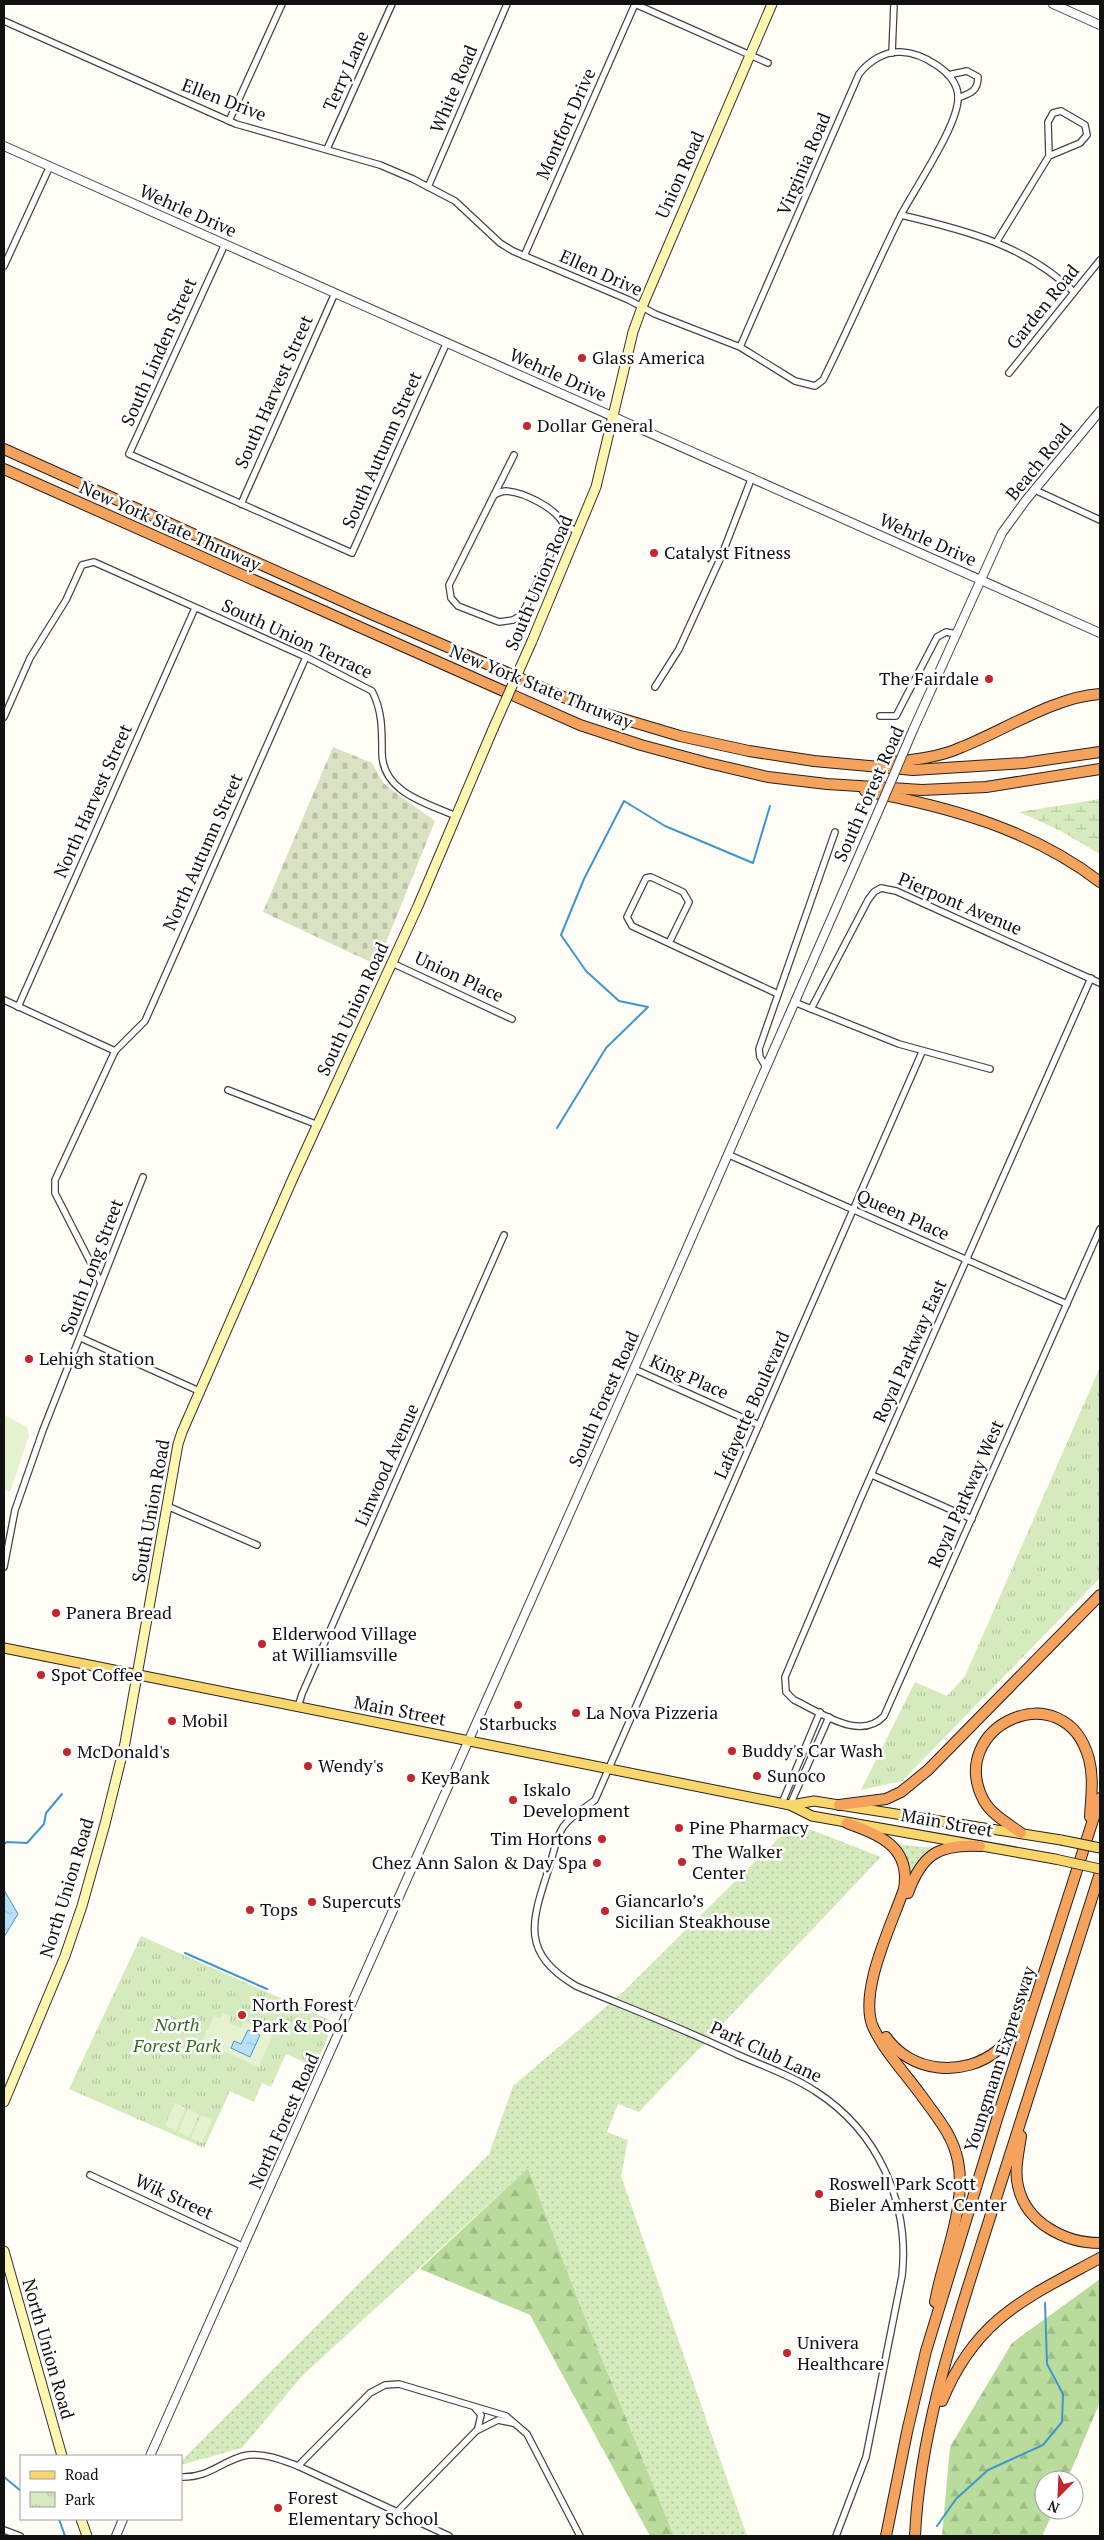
<svg xmlns="http://www.w3.org/2000/svg" width="1104" height="2540" font-family="'PT Serif',serif">
  <defs>
    <pattern id="grass-dots" width="8" height="8" patternUnits="userSpaceOnUse" patternTransform="scale(1.25)"><rect width="8" height="8" fill="#d5ebbd"/><path d="M2 2h.1M6 6h.1" fill="none" stroke="#b6c8a1" stroke-width="1.8" stroke-linecap="round"/></pattern>
    <pattern id="forest-firs" width="22" height="20" patternUnits="userSpaceOnUse" patternTransform="scale(1.25)"><rect width="22" height="20" fill="#b9dc9c"/><path d="M5 1l3.5 6h-7zM16 11l3.5 6h-7z" fill="#9ebc85"/></pattern>
    <pattern id="wetland-marsh" width="20" height="14" patternUnits="userSpaceOnUse" patternTransform="scale(1.25)"><rect width="20" height="14" fill="#d5ebbd"/><path d="M1 5h8M5 5V1M11 12h8M15 12V8" fill="none" stroke="#b6c8a1"/></pattern>
    <pattern id="cemetery-stones" width="16" height="16" patternUnits="userSpaceOnUse" patternTransform="scale(1.25)"><rect width="16" height="16" fill="#d9e3c4"/><path d="M2 7V4a2 2 0 0 1 4 0v3zM10 15v-3a2 2 0 0 1 4 0v3z" fill="#b9c2a7"/></pattern>
    <pattern id="park-tufts" width="24" height="20" patternUnits="userSpaceOnUse" patternTransform="scale(1.25)"><rect width="24" height="20" fill="#d5ebbd"/><path d="M3 7l-1-3M5 7V3M7 7l1-3M15 17l-1-3M17 17v-4M19 17l1-3" fill="none" stroke="#b6c8a1"/></pattern>
    <pattern id="water-ripples" width="26" height="14" patternUnits="userSpaceOnUse" patternTransform="scale(1.25)"><rect width="26" height="14" fill="#b9e0f7"/><path d="M2 4q2-2 4 0t4 0M15 11q2-2 4 0t4 0" fill="none" stroke="#9ebfd3"/></pattern>
  </defs>
  <rect width="100%" height="100%" fill="#fffdf5"/>
  <g fill="url(#grass-dots)">
    <path d="M794,1823L881,1857L639,2112L618,2104L607,2132L628,2140L621,2176L747,2536H674L582,2310L528,2168L302,2376L242,2448L181,2465V2461L489,2154L513,2086L621,1994Z"/>
    <path d="M896,1844L940,1849L910,1876Z"/>
  </g>
  <g fill="url(#forest-firs)">
    <path d="M528,2168L582,2310L674,2536H650L530,2315L420,2269Z"/>
    <path d="M1100,2279V2402L1067,2480H1044V2510H1054L1042,2536H942L950,2447L1012,2343Z"/>
  </g>
  <path fill="url(#wetland-marsh)" d="M1100,799V854L1059,830L1019,812Z"/>
  <path fill="url(#cemetery-stones)" d="M333,747L372,763L384,784L435,821L377,965L263,912Z"/>
  <g fill="url(#park-tufts)">
    <path d="M1100,1367V1578L902,1781L861,1790L915,1682L947,1696L965,1676Z"/>
    <path d="M141,1936L334,2022L315,2067L286,2054L271,2087L262,2083L254,2102L230,2091L204,2148L69,2089Z"/>
  </g>
  <g fill="#e6f2cf">
    <path d="M4,1415L27,1427L29,1436L10,1492L4,1490Z"/>
    <path d="M223,2013L231,2017L229,2023L241,2028L244,2022L273,2034L259,2067L202,2041L214,2016L220,2018Z"/>
    <path d="M175,2103L186,2108L176,2131L165,2126Z"/>
    <path d="M188,2109L199,2114L189,2137L178,2132Z"/>
    <path d="M201,2115L212,2120L202,2143L191,2138Z"/>
  </g>
  <g fill="url(#water-ripples)" stroke="#3f96cf">
    <path d="M4,1890L18,1914L4,1937Z"/>
    <path d="M248,2030L260,2035L250,2057L231,2048L234,2041L241,2044Z"/>
  </g>
  <g fill="none" stroke-linecap="round" stroke-linejoin="round">
    <g stroke="#3f96cf" stroke-width="2">
      <path d="M557,1128L606,1048L648,1007L619,1001L586,971L561,935L584,879L624,801L665,826L753,863L770,806"/>
      <path d="M4,1844L7,1842L27,1843L44,1824L46,1813L62,1794"/>
      <path d="M185,1953L267,1989"/>
      <path d="M4,2477L21,2491"/>
      <path d="M59,2519L65,2536"/>
      <path d="M937,2526L956,2499L988,2470L1043,2445L1062,2422L1063,2394L1047,2364L1045,2303"/>
    </g>
    <defs>
      <g id="minor">
        <path d="M635,4L768,63"/>
        <path d="M4,21L236,124L380,165L413,179L455,201L500,243L513,251L629,300L655,314L740,347L795,381L815,386L823,380C850,326 874,269 901,215C915,188 960,123 958,96C957,72 922,53 901,52C885,51 869,61 859,74L740,347"/>
        <path d="M892,53L894,4"/>
        <path d="M948,75L967,71L978,77C978,91 971,93 958,98"/>
        <path d="M229,121L282,4"/>
        <path d="M327,149L392,4"/>
        <path d="M428,187L507,4"/>
        <path d="M901,215C965,230 1025,245 1074,292"/>
        <path d="M997,241L1049,156L1080,143L1087,135L1085,125L1061,111L1053,113L1048,122L1049,156"/>
        <path d="M225,244L129,454L352,553L447,342"/>
        <path d="M524,256L635,4"/>
        <path d="M4,266L50,166"/>
        <path d="M1009,373L1100,260"/>
        <path d="M514,455L449,585L451,598L458,606L499,622L513,620L522,615L564,525"/>
        <path d="M1035,490L1100,520"/>
        <path d="M494,495C498,493 502,491 506,491C524,492 556,508 564,525L579,532"/>
        <path d="M241,504L335,293"/>
        <path d="M655,687L679,649L721,557L752,477"/>
        <path d="M880,716H896L937,637L946,632L956,634"/>
        <path d="M4,717L30,658L66,600L82,565L94,562L306,657L372,691C382,710 382,729 382,751C381,792 426,803 456,816"/>
        <path d="M669,943L689,902L683,892L651,877L646,878L627,917L632,926L778,994"/>
        <path d="M392,963L512,1019"/>
        <path d="M1091,978L860,1500L785,1677L786,1692L794,1700C820,1712 860,1742 884,1716L1100,1229"/>
        <path d="M4,1000L115,1051L55,1180V1193L101,1283"/>
        <path d="M794,1002L899,1044L990,1069"/>
        <path d="M18,1007L195,608"/>
        <path d="M811,1009L868,900L874,892L881,888L896,891L1100,983"/>
        <path d="M115,1051L145,1021L306,657"/>
        <path d="M766,1067L760,1057L759,1049L835,832"/>
        <path d="M228,1090L318,1125"/>
        <path d="M727,1154L1067,1304"/>
        <path d="M81,1338L199,1391"/>
        <path d="M634,1369L759,1425"/>
        <path d="M872,1475L972,1519"/>
        <path d="M167,1506L257,1545"/>
        <path d="M4,1567L15,1510L43,1430L143,1177"/>
        <path d="M298,1707L302,1694L504,1235"/>
        <path d="M782,1803L820,1712"/>
        <path d="M790,1805L829,1717"/>
        <path d="M90,2175L244,2247"/>
        <path d="M475,2408L481,2415L478,2428"/>
        <path d="M298,2466L370,2393L385,2385L399,2384L506,2416L527,2434L580,2536"/>
        <path d="M181,2477C211,2478 223,2459 248,2455C265,2453 282,2460 298,2466L449,2536"/>
        <path d="M397,2512L476,2431L498,2420L513,2423"/>
        <path d="M4,2530L20,2536"/>
        <path d="M836,2536L866,2457L902,2276C910,2203 878,2131 815,2091C791,2075 763,2066 736,2054C684,2029 629,2008 576,1986C521,1953 531,1923 548,1871C553,1857 555,1839 563,1827C572,1815 584,1809 595,1800L922,1052"/>
      </g>
      <g id="tertiary">
        <path d="M1053,4L1100,25"/>
        <path d="M4,146L1100,633"/>
        <path d="M913,730L1002,533L1026,500L1100,411"/>
        <path d="M150,2456L634,1369L878,812"/>
        <path d="M116,2536L123,2519"/>
      </g>
      <g id="secondary">
        <path d="M532,641L596,487L633,332L642,307L772,4"/>
        <path d="M4,2102L65,1956L82,1906L105,1824L125,1743L178,1444L182,1432L293,1178L418,906L493,729"/>
        <path d="M4,2251L62,2456"/>
        <path d="M81,2519L87,2536"/>
      </g>
      <g id="primary">
        <path d="M4,1648L790,1805L812,1816L1055,1859"/>
        <path d="M791,1805L814,1801L1061,1840"/>
      </g>
      <g id="motorway">
        <path d="M4,449L369,613L596,711L680,736L749,751L814,761L913,770L1024,763L1100,752"/>
        <path d="M4,469L580,725L641,745L708,763L768,777L827,784L922,790L986,787L1100,769"/>
        <path d="M891,762C915,760 940,757 962,747C1005,730 1054,697 1100,694"/>
        <path d="M865,791C949,807 1031,829 1100,882"/>
        <path d="M839,1805L886,1799L901,1792L928,1770L1100,1595"/>
        <path d="M847,1823C880,1835 911,1847 904,1889C892,1924 858,1992 873,2027C884,2051 905,2073 921,2095C936,2116 953,2135 958,2161C967,2207 943,2257 935,2302"/>
        <path d="M1021,1833C1009,1824 992,1815 984,1801C944,1726 1065,1671 1089,1759C1094,1778 1091,1798 1090,1817"/>
        <path d="M908,1893C922,1854 939,1844 980,1846"/>
        <path d="M886,2037C911,2073 964,2078 998,2050C1011,2038 1020,2022 1029,2006"/>
        <path d="M1021,2136C1019,2151 1014,2170 1018,2186C1026,2223 1065,2243 1100,2243"/>
        <path d="M942,2401C976,2318 1026,2298 1100,2258"/>
        <path d="M886,2536L907,2432L926,2351L997,2119L1100,1798"/>
        <path d="M915,2536C920,2425 959,2316 992,2211C1029,2098 1065,1985 1100,1873"/>
      </g>
    </defs>
    <use href="#minor" stroke="#444" stroke-width="8"/>
    <use href="#tertiary" stroke="#444" stroke-width="10"/>
    <use href="#secondary" stroke="#333" stroke-width="11"/>
    <use href="#primary" stroke="#222" stroke-width="11"/>
    <use href="#motorway" stroke="#222" stroke-width="12"/>
    <use href="#minor" stroke="#fff" stroke-width="5.5"/>
    <use href="#tertiary" stroke="#fff" stroke-width="8"/>
    <use href="#secondary" stroke="#fff6b0" stroke-width="9"/>
    <use href="#primary" stroke="#f9d66b" stroke-width="9"/>
    <use href="#motorway" stroke="#f5a25d" stroke-width="10"/>
    <defs>
      <path id="tertiary-bridge" d="M878,812L913,730"/>
      <path id="secondary-bridge" d="M493,729L532,641"/>
      <g id="primary-bridge">
        <path d="M1061,1840L1100,1848"/>
        <path d="M1055,1859L1100,1869"/>
      </g>
    </defs>
    <use href="#tertiary-bridge" stroke="#444" stroke-width="10" stroke-linecap="butt"/>
    <use href="#secondary-bridge" stroke="#333" stroke-width="11" stroke-linecap="butt"/>
    <use href="#primary-bridge" stroke="#222" stroke-width="11" stroke-linecap="butt"/>
    <use href="#tertiary-bridge" stroke="#fff" stroke-width="8"/>
    <use href="#secondary-bridge" stroke="#fff6b0" stroke-width="9"/>
    <use href="#primary-bridge" stroke="#f9d66b" stroke-width="9"/>
  </g>
  <g fill="#c4262e" stroke="#fff" stroke-width="2">
    <circle cx="582" cy="358" r="5"/>
    <circle cx="527" cy="426" r="5"/>
    <circle cx="654" cy="553" r="5"/>
    <circle cx="989" cy="679" r="5"/>
    <circle cx="29" cy="1359" r="5"/>
    <circle cx="56" cy="1613" r="5"/>
    <circle cx="262" cy="1644" r="5"/>
    <circle cx="41" cy="1675" r="5"/>
    <circle cx="518" cy="1705" r="5"/>
    <circle cx="576" cy="1713" r="5"/>
    <circle cx="172" cy="1721" r="5"/>
    <circle cx="732" cy="1751" r="5"/>
    <circle cx="67" cy="1752" r="5"/>
    <circle cx="308" cy="1766" r="5"/>
    <circle cx="757" cy="1776" r="5"/>
    <circle cx="411" cy="1778" r="5"/>
    <circle cx="513" cy="1800" r="5"/>
    <circle cx="679" cy="1828" r="5"/>
    <circle cx="602" cy="1839" r="5"/>
    <circle cx="682" cy="1862" r="5"/>
    <circle cx="597" cy="1863" r="5"/>
    <circle cx="312" cy="1902" r="5"/>
    <circle cx="250" cy="1910" r="5"/>
    <circle cx="605" cy="1911" r="5"/>
    <circle cx="242" cy="2015" r="5"/>
    <circle cx="819" cy="2194" r="5"/>
    <circle cx="787" cy="2353" r="5"/>
    <circle cx="278" cy="2508" r="5"/>
  </g>
  <g text-anchor="middle" stroke-width="5" stroke-linejoin="round" paint-order="stroke">
    <g font-size="18" fill="#111" stroke="#fff">
      <text transform="translate(346 71) rotate(-66)" y="6">Terry Lane</text>
      <text transform="translate(454 89) rotate(-67)" y="6">White Road</text>
      <text transform="translate(224 100) rotate(21)" y="6">Ellen Drive</text>
      <text transform="translate(566 124) rotate(-66)" y="6">Montfort Drive</text>
      <text transform="translate(804 164) rotate(-67)" y="6">Virginia Road</text>
      <text transform="translate(680 175) rotate(-66)" y="6">Union Road</text>
      <text transform="translate(188 211) rotate(24)" y="6">Wehrle Drive</text>
      <text transform="translate(601 273) rotate(24)" y="6">Ellen Drive</text>
      <text transform="translate(1043 307) rotate(-51)" y="6">Garden Road</text>
      <text transform="translate(159 352) rotate(-66)" y="6">South Linden Street</text>
      <text transform="translate(558 375) rotate(24)" y="6">Wehrle Drive</text>
      <text transform="translate(274 392) rotate(-66)" y="6">South Harvest Street</text>
      <text transform="translate(382 450) rotate(-66)" y="6">South Autumn Street</text>
      <text transform="translate(1039 462) rotate(-51)" y="6">Beach Road</text>
      <text transform="translate(170 526) rotate(24)" y="6">New York State Thruway</text>
      <text transform="translate(928 540) rotate(24)" y="6">Wehrle Drive</text>
      <text transform="translate(539 583) rotate(-67)" y="6">South Union Road</text>
      <text transform="translate(297 639) rotate(25)" y="6">South Union Terrace</text>
      <text transform="translate(541 687) rotate(22)" y="6">New York State Thruway</text>
      <text transform="translate(869 794) rotate(-66)" y="6">South Forest Road</text>
      <text transform="translate(93 801) rotate(-66)" y="6">North Harvest Street</text>
      <text transform="translate(203 852) rotate(-66)" y="6">North Autumn Street</text>
      <text transform="translate(960 904) rotate(23)" y="6">Pierpont Avenue</text>
      <text transform="translate(459 977) rotate(25)" y="6">Union Place</text>
      <text transform="translate(353 1009) rotate(-65)" y="6">South Union Road</text>
      <text transform="translate(903 1215) rotate(24)" y="6">Queen Place</text>
      <text transform="translate(92 1267) rotate(-69)" y="6">South Long Street</text>
      <text transform="translate(910 1351) rotate(-66)" y="6">Royal Parkway East</text>
      <text transform="translate(689 1377) rotate(24)" y="6">King Place</text>
      <text transform="translate(604 1399) rotate(-66)" y="6">South Forest Road</text>
      <text transform="translate(752 1405) rotate(-66)" y="6">Lafayette Boulevard</text>
      <text transform="translate(387 1465) rotate(-66)" y="6">Linwood Avenue</text>
      <text transform="translate(966 1494) rotate(-66)" y="6">Royal Parkway West</text>
      <text transform="translate(151 1511) rotate(-80)" y="6">South Union Road</text>
      <text transform="translate(400 1711) rotate(11)" y="6">Main Street</text>
      <text transform="translate(947 1823) rotate(10)" y="6">Main Street</text>
      <text transform="translate(67 1888) rotate(-73)" y="6">North Union Road</text>
      <text transform="translate(766 2052) rotate(25)" y="6">Park Club Lane</text>
      <text transform="translate(1000 2059) rotate(-72)" y="6">Youngmann Expressway</text>
      <text transform="translate(284 2121) rotate(-66)" y="6">North Forest Road</text>
      <text transform="translate(174 2197) rotate(25)" y="6">Wik Street</text>
      <text transform="translate(48 2349) rotate(74)" y="6">North Union Road</text>
    </g>
    <g font-size="18" fill="#111" stroke="#fff" text-anchor="start">
      <text x="592" y="364">Glass America</text>
      <text x="537" y="432">Dollar General</text>
      <text x="664" y="559">Catalyst Fitness</text>
      <text x="979" y="685" text-anchor="end">The Fairdale</text>
      <text x="39" y="1365">Lehigh station</text>
      <text x="66" y="1619">Panera Bread</text>
      <text x="272" y="1640">Elderwood Village<tspan x="272" dy="21">at Williamsville</tspan></text>
      <text x="51" y="1681">Spot Coffee</text>
      <text x="586" y="1719">La Nova Pizzeria</text>
      <text x="182" y="1727">Mobil</text>
      <text x="518" y="1730" text-anchor="middle">Starbucks</text>
      <text x="742" y="1757">Buddy's Car Wash</text>
      <text x="77" y="1758">McDonald's</text>
      <text x="318" y="1772">Wendy's</text>
      <text x="767" y="1782">Sunoco</text>
      <text x="421" y="1784">KeyBank</text>
      <text x="523" y="1796">Iskalo<tspan x="523" dy="21">Development</tspan></text>
      <text x="689" y="1834">Pine Pharmacy</text>
      <text x="592" y="1845" text-anchor="end">Tim Hortons</text>
      <text x="692" y="1858">The Walker<tspan x="692" dy="21">Center</tspan></text>
      <text x="587" y="1869" text-anchor="end">Chez Ann Salon &amp; Day Spa</text>
      <text x="615" y="1907">Giancarlo’s<tspan x="615" dy="21">Sicilian Steakhouse</tspan></text>
      <text x="322" y="1908">Supercuts</text>
      <text x="260" y="1916">Tops</text>
      <text x="252" y="2011">North Forest<tspan x="252" dy="21">Park &amp; Pool</tspan></text>
      <text x="829" y="2190">Roswell Park Scott<tspan x="829" dy="21">Bieler Amherst Center</tspan></text>
      <text x="797" y="2349">Univera<tspan x="797" dy="21">Healthcare</tspan></text>
      <text x="288" y="2504">Forest<tspan x="288" dy="21">Elementary School</tspan></text>
    </g>
    <g font-size="18" font-style="italic" fill="#2f6b1f" stroke="#fff">
      <text x="177" y="2031">North<tspan x="177" dy="21">Forest Park</tspan></text>
    </g>
  </g>
  <rect width="1104" height="2540" fill="none" stroke="#111111" stroke-width="10"/>
  <rect x="20" y="2455" width="162" height="65" fill="#ffffff" stroke="#a0a0a0"/>
  <rect x="30" y="2471" width="25" height="8" fill="#f9d66b" stroke="#a0a0a0"/>
  <text x="65" y="2480" font-size="15" fill="#111111">Road</text>
  <rect x="30" y="2492" width="25" height="15" fill="url(#park-tufts)" stroke="#a0a0a0"/>
  <text x="65" y="2505" font-size="15" fill="#111111">Park</text>
  <g transform="translate(1059 2495) rotate(204)"><circle r="24" fill="#ffffff" stroke="#a0a0a0"/>
  <path d="M0-4L9 19L0 12L-9 19Z" fill="#c4262e"/>
  <text y="-8" font-size="14" font-weight="bold" text-anchor="middle" fill="#111111">N</text>
  </g>
</svg>
